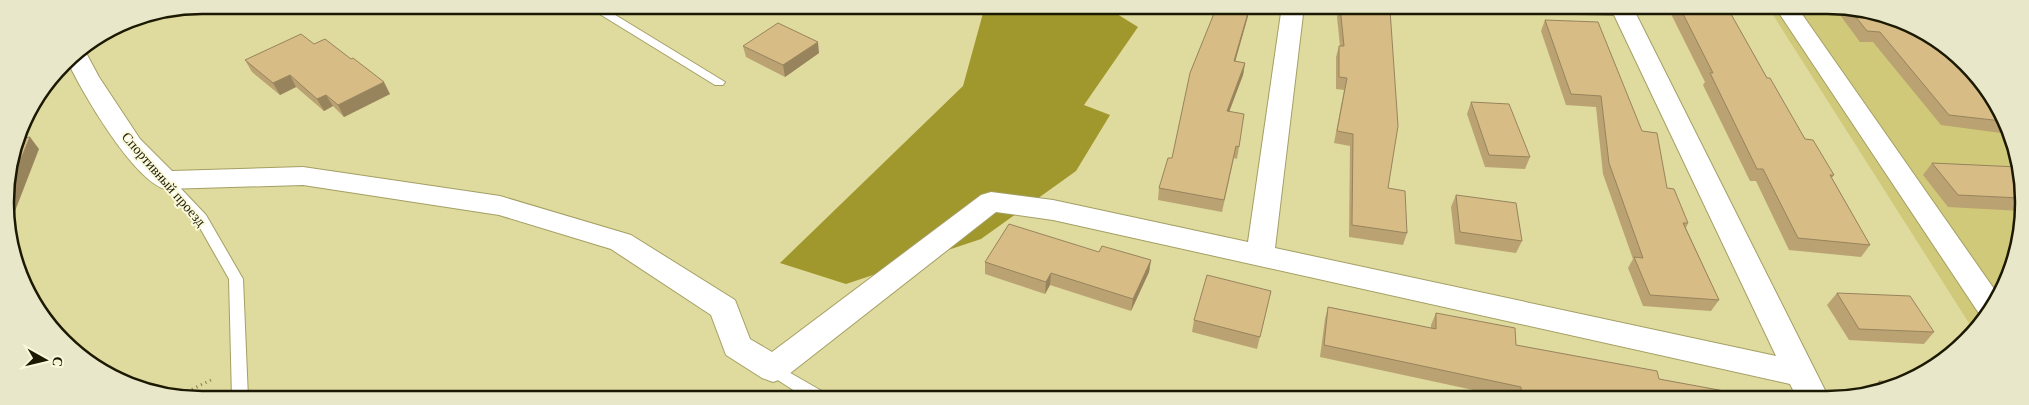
<svg xmlns="http://www.w3.org/2000/svg" width="2029" height="405" font-family="Georgia,serif">
  <rect width="100%" height="100%" fill="#dfda9d"/>
  <path fill="#d0c979" d="M1768,7H1852L1925,31L1983,82L2017,151L2022,228L2004,290L1974,331Z"/>
  <path fill="#a0972d" d="M985,6H1104L1138,27L1084,105L1110,115L1076,171L981,239L846,284L780,263L963,86Z"/>
  <g fill="none" stroke-linecap="round" stroke-linejoin="round">
    <defs>
      <g id="lane">
        <path d="M585,5H599L725,82L723,85H715Z"/>
        <path d="M165,175L170,177L206,215L243,279L248,398H232L229,279L196,221L160,183L158,180L160,177Z"/>
        <path d="M773,363L827,394L829,399H807L767,373L765,369L767,365Z"/>
      </g>
      <g id="street">
        <path d="M1282,6H1304L1275,248L1776,356L1614,15L1535,13L1527,11L1524,6H1632L1830,400H1798L1790,384L1053,220L996,212L784,378L773,382L762,378L726,355L711,315L611,249L499,215L303,185L165,189C133,180 81,91 67,60L84,49L99,77L140,139L172,171L303,167L500,196L631,235L735,300L750,339L772,352L981,195L991,192L1053,200L1248,242Z"/>
        <path d="M1775,7H1797L1999,296L1985,316L1980,315Z"/>
      </g>
    </defs>
    <use href="#lane" stroke="#a49f64" stroke-width="2"/>
    <use href="#street" stroke="#a49f64" stroke-width="2"/>
    <path stroke="#7e7a50" stroke-width="3" stroke-dasharray="1 4" stroke-linecap="butt" d="M174,398L213,379"/>
    <use href="#lane" fill="#fff" fill-rule="evenodd"/>
    <use href="#street" fill="#fff" fill-rule="evenodd"/>
  </g>
  <g fill="#baa272">
    <path d="M1339,6L1388,188L1407,233L1403,245L1349,237L1350,146L1334,143L1344,90L1336,89V57L1339,46H1340L1337,17Z"/>
    <path d="M1667,6L1727,7L1767,78L1805,139L1834,175L1832,178L1870,245L1861,257L1789,250L1756,181H1750L1703,85L1705,82Z"/>
    <path d="M1834,7H1852L1925,31L1963,64H1957L1995,105L2006,128L2001,133L1941,125L1873,42H1860Z"/>
    <path d="M1248,16L1235,61L1245,63L1243,75L1229,111L1239,147L1237,159L1234,158L1222,212L1158,200L1159,188L1172,158Z"/>
    <path d="M1545,20L1642,131L1667,188L1688,223L1686,228L1719,300L1711,311L1643,306L1628,268L1633,259L1603,174L1596,107L1566,105L1541,31Z"/>
    <path d="M314,44L390,94L344,117L333,106L324,111L296,87L280,95L252,72L245,60Z"/>
    <path d="M743,46L819,53L785,77L746,57Z"/>
    <path d="M1471,102L1530,157L1525,169L1485,167L1467,114Z"/>
    <path d="M1932,163L2018,167L2021,211L1948,207L1923,175Z"/>
    <path d="M1456,195L1522,241L1516,253L1455,244L1451,207Z"/>
    <path d="M1099,252L1151,260L1149,272L1131,311L1050,285L1045,294L985,274V262Z"/>
    <path d="M1271,291L1257,349L1192,332L1194,320Z"/>
    <path d="M1837,293L1934,332L1924,344L1849,340L1827,305Z"/>
    <path d="M1328,307L1431,328V325L1436,313L1516,345L1659,379L1773,400L1515,399L1320,357L1325,319Z"/>
    <path d="M1879,381L1902,385L1868,393Z"/>
  </g>
  <g fill="#97845d">
    <path d="M1250,6L1248,16L1232,73L1234,61Z"/>
    <path d="M818,42L819,53L785,77L783,65Z"/>
    <path d="M1245,63L1243,75L1225,123L1227,111Z"/>
    <path d="M290,75L296,87L280,95L273,83Z"/>
    <path d="M384,82L390,94L344,117L338,105Z"/>
    <path d="M326,95L333,106L324,111L317,99Z"/>
    <path d="M30,137L39,149L10,224L6,195Z"/>
    <path d="M1151,260L1149,272L1131,311L1133,299Z"/>
    <path d="M1051,273L1050,285L1045,294L1046,282Z"/>
  </g>
  <g fill="#d8bc85" stroke="#97845d">
    <path d="M1217,6H1250L1234,61L1245,63L1227,111L1244,114L1239,147L1236,146L1224,200L1159,188L1168,158H1172L1190,73Z"/>
    <path d="M1340,6L1390,10L1398,126L1388,188L1405,191L1407,233L1352,225L1353,134L1337,131L1347,78L1339,77V46H1344Z"/>
    <path d="M1679,6L1727,7L1767,78H1770L1805,139L1813,140L1834,175H1830L1870,245L1798,238L1763,169H1757L1710,73H1713Z"/>
    <path d="M1848,7H1852L1925,31L1949,52H1946L1995,105L2002,121L1949,115L1880,32L1867,31Z"/>
    <path d="M1545,20L1598,22L1642,131L1657,133L1667,188L1674,189L1688,223H1683L1719,300L1650,295L1634,257L1643,258L1609,163L1601,96L1571,94Z"/>
    <path d="M778,23L818,42L783,65L743,46Z"/>
    <path d="M301,34L314,44L325,39L351,59L353,58L384,82L338,105L326,95L317,99L290,75L273,83L245,60Z"/>
    <path d="M1471,102L1509,104L1530,157L1489,155Z"/>
    <path d="M30,137L6,195L5,190L19,139Z"/>
    <path d="M1932,163L2018,167L2020,198L1958,195Z"/>
    <path d="M1456,195L1516,203L1522,241L1460,232Z"/>
    <path d="M1009,224L1099,252L1102,246L1151,260L1133,299L1051,273L1046,282L985,262Z"/>
    <path d="M1207,275L1271,291L1260,337L1194,320Z"/>
    <path d="M1837,293L1910,296L1934,332L1859,329Z"/>
    <path d="M1328,307L1436,329V313L1515,328L1516,345L1657,371L1659,379L1773,400L1522,399L1521,387L1324,345Z"/>
    <path d="M1879,381L1906,383L1902,385L1883,389Z"/>
  </g>
  <g text-anchor="middle" stroke-width="4" stroke-linejoin="round" paint-order="stroke">
    <g font-size="14" fill="#1c1903" stroke="#fbf9db">
      <text transform="translate(164 179) rotate(49)" y="5">Спортивный проезд</text>
    </g>
  </g>
  <path d="M0 0H2029V405H0ZM202 14H1827A188 188 0 0 1 2015 202V203A188 188 0 0 1 1827 391H202A188 188 0 0 1 14 203V202A188 188 0 0 1 202 14Z" fill="#e9e7ca" fill-rule="evenodd"/>
  <path fill="none" stroke="#1c1903" stroke-width="2.5" d="M202 14H1827A188 188 0 0 1 2015 202V203A188 188 0 0 1 1827 391H202A188 188 0 0 1 14 203V202A188 188 0 0 1 202 14Z"/>
  <g transform="translate(45 360) rotate(98)" stroke="#fbf9db" stroke-width="4" paint-order="stroke">
  <path d="M0-4L9 19L0 12L-9 19Z" fill="#1c1903"/>
  <text y="-8" font-size="14" font-weight="bold" text-anchor="middle" fill="#1c1903">С</text>
  </g>
</svg>
